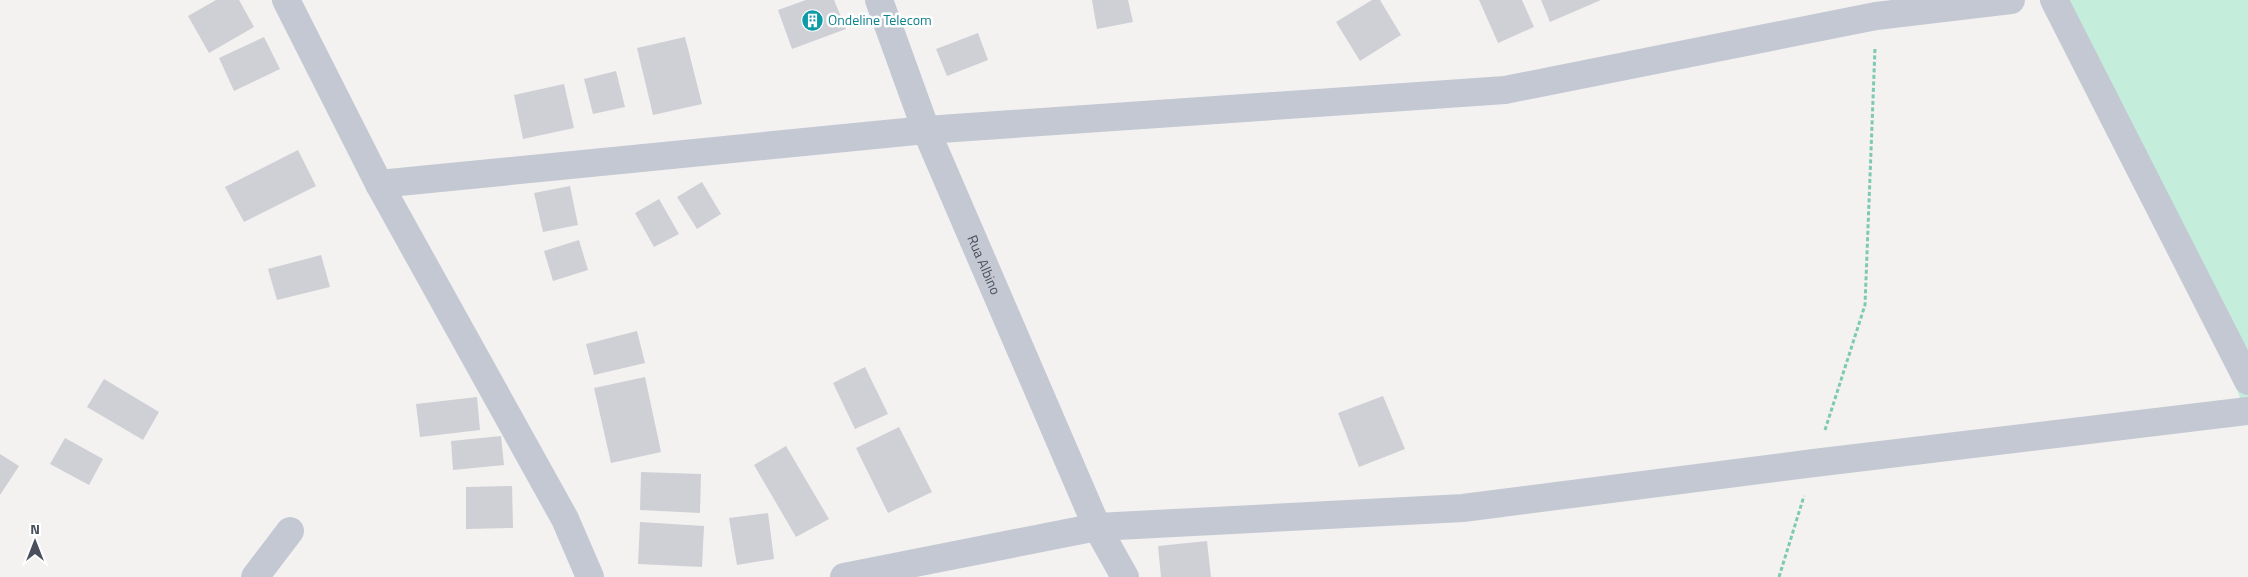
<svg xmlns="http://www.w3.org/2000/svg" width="2248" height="577" font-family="'Titillium Web',sans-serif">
  <rect width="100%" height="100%" fill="#f3f2f1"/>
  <path fill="#c4eddc" d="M2063,0H2248V415Z"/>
  <g fill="#cfd0d5">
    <path d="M216,0H239L254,27L209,53L188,16Z"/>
    <path d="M806,0H834L846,29L792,49L778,10Z"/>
    <path d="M1092,0H1128L1133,22L1097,29Z"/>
    <path d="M1372,0H1380L1401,35L1360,61L1336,22Z"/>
    <path d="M1479,0H1522L1534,27L1498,43Z"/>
    <path d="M1541,0H1601L1550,22Z"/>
    <path d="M978,33L988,60L947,76L936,49Z"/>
    <path d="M264,37L280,69L234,91L219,58Z"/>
    <path d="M685,37L702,104L653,115L637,48Z"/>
    <path d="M616,71L625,107L593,114L584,79Z"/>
    <path d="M564,84L574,128L523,139L514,95Z"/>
    <path d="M298,150L316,186L244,222L225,187Z"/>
    <path d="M702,182L721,214L697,229L677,197Z"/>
    <path d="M570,186L578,225L543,232L534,193Z"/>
    <path d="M659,199L679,234L654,247L635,213Z"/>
    <path d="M579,240L588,270L553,281L544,251Z"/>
    <path d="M321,255L330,287L277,300L268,269Z"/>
    <path d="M637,331L645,363L594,375L586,344Z"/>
    <path d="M865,367L888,414L855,429L833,383Z"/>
    <path d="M645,377L661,452L611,463L594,388Z"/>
    <path d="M104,379L159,412L143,440L87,407Z"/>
    <path d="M1383,396L1405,449L1359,467L1338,413Z"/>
    <path d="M477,397L480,430L420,437L416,404Z"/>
    <path d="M899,427L932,492L888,513L856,448Z"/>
    <path d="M501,436L504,465L453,470L451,441Z"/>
    <path d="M65,438L103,459L89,485L50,464Z"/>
    <path d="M786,446L829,519L796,537L754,465Z"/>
    <path d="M0,454L19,466L0,495Z"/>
    <path d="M641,472L701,474L700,513L640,510Z"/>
    <path d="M512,486L513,528L466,529V487Z"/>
    <path d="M768,513L774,559L737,565L729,518Z"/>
    <path d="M640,522L704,526L702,567L638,564Z"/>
    <path d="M1207,541L1211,577H1161L1158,546Z"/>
  </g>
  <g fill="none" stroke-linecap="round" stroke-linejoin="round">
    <g stroke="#7ec9b3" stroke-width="3" stroke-dasharray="4 2.5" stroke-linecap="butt">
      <path d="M1825,430L1865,305L1875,48"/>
      <path d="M1779,577L1804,496"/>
    </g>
    <g stroke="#c3c8d2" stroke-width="28">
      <path d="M286,0L379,184L565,519L590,577"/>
      <path id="s1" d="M879,0L926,130L1097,527L1125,577"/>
      <path d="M2054,0L2248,381"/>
      <path d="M379,184L926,130L1505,90L1876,16L2011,0"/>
      <path d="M255,577L290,531"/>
      <path d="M844,577L1097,527L1463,508L1814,463L2248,411"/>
    </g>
  </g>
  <defs>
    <symbol id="building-disc" viewBox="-11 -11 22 22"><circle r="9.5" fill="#0f9aa8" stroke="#fff"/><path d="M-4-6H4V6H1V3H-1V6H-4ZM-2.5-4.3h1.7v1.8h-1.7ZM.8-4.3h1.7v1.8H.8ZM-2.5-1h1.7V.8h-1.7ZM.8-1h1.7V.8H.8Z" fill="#fff"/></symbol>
  </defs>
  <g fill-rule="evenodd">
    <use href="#building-disc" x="800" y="8" width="25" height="25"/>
  </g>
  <g text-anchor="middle" stroke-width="5" stroke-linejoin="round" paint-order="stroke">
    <g font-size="14" fill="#0d838f" stroke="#fff" text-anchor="start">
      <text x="828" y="25">Ondeline Telecom</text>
    </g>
    <g font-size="14" fill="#4a505d" stroke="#fff">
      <text dy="5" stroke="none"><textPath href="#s1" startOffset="285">Rua Albino</textPath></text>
    </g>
  </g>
  <g transform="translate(35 542)" stroke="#ffffff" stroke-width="4" paint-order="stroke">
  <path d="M0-4L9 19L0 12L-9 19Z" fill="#4a505d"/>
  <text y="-8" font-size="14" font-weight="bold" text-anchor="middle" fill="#4a505d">N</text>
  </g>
</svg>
